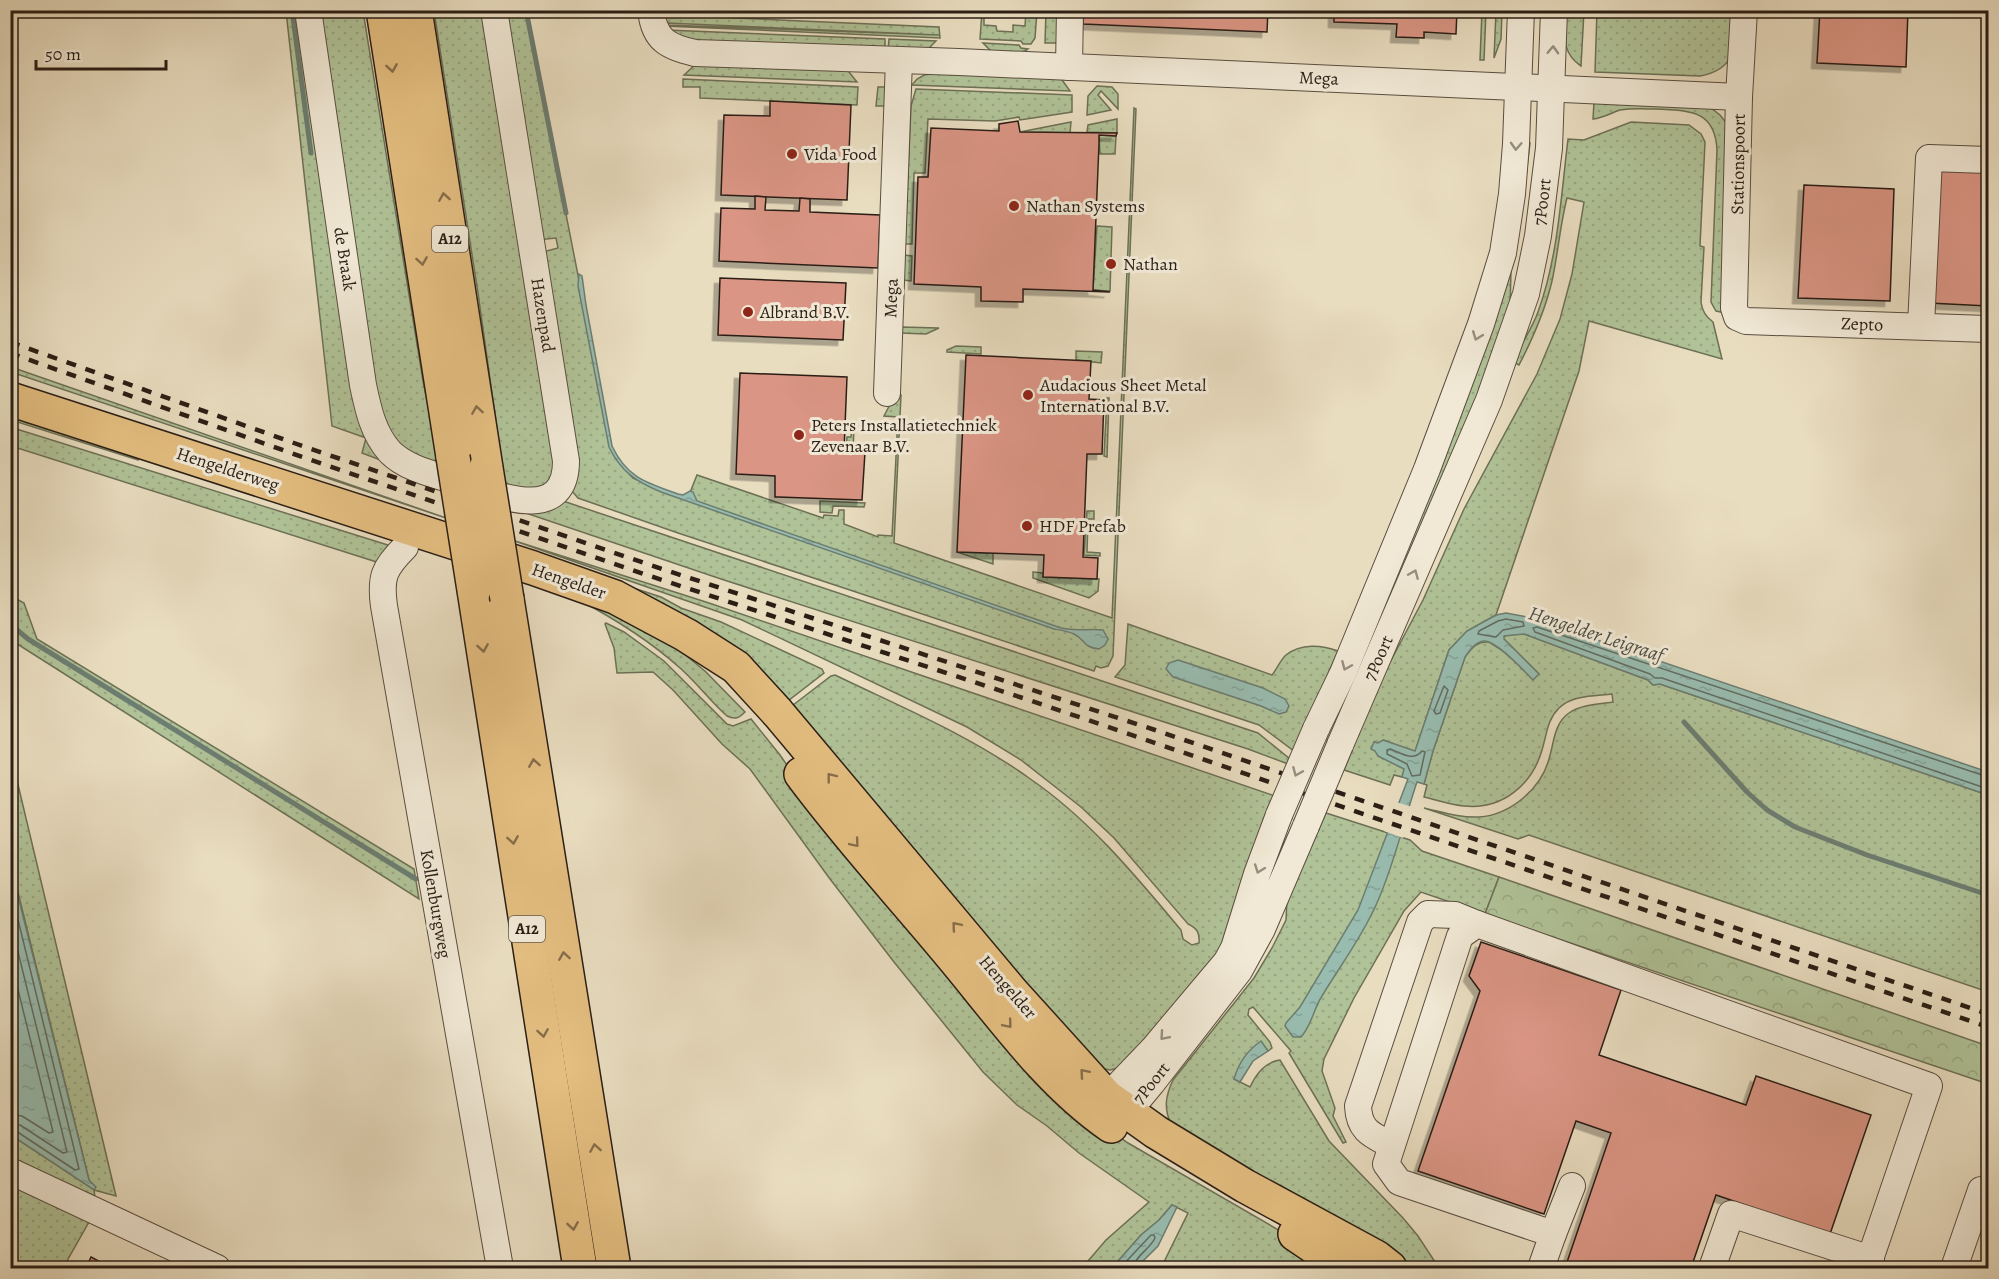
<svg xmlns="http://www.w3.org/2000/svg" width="1999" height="1279" font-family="Alegreya,serif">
<defs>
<pattern id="grass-dots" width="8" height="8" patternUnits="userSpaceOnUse" patternTransform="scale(1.5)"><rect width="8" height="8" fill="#b0c297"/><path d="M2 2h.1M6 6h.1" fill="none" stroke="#98a681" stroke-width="1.8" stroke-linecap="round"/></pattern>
<pattern id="forest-crowns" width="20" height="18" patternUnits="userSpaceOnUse" patternTransform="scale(1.5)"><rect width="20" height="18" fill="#b0c297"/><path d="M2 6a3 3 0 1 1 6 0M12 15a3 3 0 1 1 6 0" fill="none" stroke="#98a681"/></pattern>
<pattern id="water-ripples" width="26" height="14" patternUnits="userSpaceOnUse" patternTransform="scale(1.5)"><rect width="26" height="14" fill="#98bcaf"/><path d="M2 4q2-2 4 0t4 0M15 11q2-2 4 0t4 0" fill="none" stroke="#83a196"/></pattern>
<filter id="shadow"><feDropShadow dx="-5.5" dy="5.5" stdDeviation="0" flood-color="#0004"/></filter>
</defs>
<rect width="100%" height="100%" fill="#e9ddc0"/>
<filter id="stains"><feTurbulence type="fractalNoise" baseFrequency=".00333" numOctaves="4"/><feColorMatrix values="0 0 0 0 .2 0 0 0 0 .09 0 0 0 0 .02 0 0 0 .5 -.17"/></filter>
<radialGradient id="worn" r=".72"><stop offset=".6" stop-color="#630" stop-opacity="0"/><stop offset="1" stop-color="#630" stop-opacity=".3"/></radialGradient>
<!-- grass -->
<g fill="url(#grass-dots)" stroke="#6d7056" stroke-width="1.5" fill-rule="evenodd">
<polygon points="286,11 304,11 364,415 444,484 362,453 366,438 332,426"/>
<polygon points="312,11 363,11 423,381 442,472 414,461 377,422"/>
<polygon points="434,11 489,11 562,456 547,491 506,493 478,293"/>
<polygon points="497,11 526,11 612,448 621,465 633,478 687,500 697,475 823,518 824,515 838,516 839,510 844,510 844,524 878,537 878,535 892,536 898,417 884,416 895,395 901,395 894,543 1112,618 1134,108 1136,109 1113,656 1108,666 1101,668 1096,666 1094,671 678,533 578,498 571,490 539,253 558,248 556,238 537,240"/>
<path d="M660 11H677L688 16 939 27 940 38 664 26ZM666 23 938 35H939L666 25Z"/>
<polygon points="982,11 984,11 984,25 996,26 997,31 1013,32 1013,25 1025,26 1026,11 1037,11 1035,38 1031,44 1023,44 1021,41 980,39"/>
<polygon points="1046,11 1066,11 1064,43 1045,43"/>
<polygon points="1482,11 1486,11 1484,60 1480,60"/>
<polygon points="1496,11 1502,11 1501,39 1494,58"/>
<path d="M1563 11H1584L1581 66C1561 53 1564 32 1563 11Z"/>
<path d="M1597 11H1738C1734 43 1739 69 1700 76L1595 72Z"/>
<polygon points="666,30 885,39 885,52 690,44"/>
<polygon points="889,39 936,41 923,54 888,52"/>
<polygon points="983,43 1019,45 1021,48 1028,49 1017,56 995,55"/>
<polygon points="698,62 845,67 857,82 684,75"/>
<polygon points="930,72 1060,77 1070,91 912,85 917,79"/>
<polygon points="683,79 858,87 857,105 700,98 700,87 683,87"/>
<polygon points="1097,86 1112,87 1118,94 1118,109 1101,91 1098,95 1111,110 1087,115 1088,96"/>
<polygon points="878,87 887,87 889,138 883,143 885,106 876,106"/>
<polygon points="916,89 1072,95 1072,112 1020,120 1019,117 995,121 928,119 925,173 914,173 912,244 905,244 911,106"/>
<path d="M1594 102 1711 108 1720 115 1728 125 1726 313 1716 311 1711 302 1717 150C1715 110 1690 111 1657 109 1645 109 1632 108 1620 110 1611 113 1603 118 1593 119Z"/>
<polygon points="1117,119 1117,133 1087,132 1088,125"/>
<polygon points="1071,122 1070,133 1020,132"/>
<path d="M1631 122 1689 125 1701 134 1705 142 1700 246 1704 247 1701 302C1702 311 1706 317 1713 322L1722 359 1589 321 1579 371 1496 615 1467 631 1449 650 1415 752 1384 740 1378 744 1375 742 1378 756 1405 769 1402 777 1394 775 1390 785 1344 770 1379 683 1423 600 1464 509 1537 374 1560 319 1572 274 1584 202 1567 198C1560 225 1558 254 1552 281 1545 311 1533 338 1519 365L1513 362C1520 345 1532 329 1538 312 1558 257 1561 197 1568 139L1584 140Z"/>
<polygon points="1099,135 1116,136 1115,154 1100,154"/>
<polygon points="1525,143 1530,143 1521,217 1511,269 1510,312 1479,400 1332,741 1324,738 1416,517"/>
<polygon points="1097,226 1112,227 1110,291 1093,290"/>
<polygon points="904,255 912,256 911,281 903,280"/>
<polygon points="901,327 939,328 926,334 900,333"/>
<polygon points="956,346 981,347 981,354 947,352 947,350"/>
<polygon points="1076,351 1102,352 1101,363 1076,360"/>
<polygon points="11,367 449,519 11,372"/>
<polygon points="1107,398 1109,398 1107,457 1104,456"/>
<polygon points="10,408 137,448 138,460 11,420"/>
<polygon points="10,427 391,546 383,564 11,446"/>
<polygon points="852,429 854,429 853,449 867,450 867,452 846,451 847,437 851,437"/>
<polygon points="560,500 1258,733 1290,759 1288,764 1248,749 721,579 508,507"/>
<polygon points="820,501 865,503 864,507 833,506 832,513 820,512"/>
<polygon points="1087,511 1094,511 1094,519 1088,519 1087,552 1100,553 1100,556 1084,555"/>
<path d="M512 540 709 603 1275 796 1211 974 1122 1067 1110 1070 1099 1068 784 712 831 676 835 675C901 707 969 735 1029 778 1089 819 1135 875 1181 930L1183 939 1192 945 1199 943C1200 933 1197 928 1188 924L1114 838 1081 807 1021 760 967 727 742 620Z"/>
<polygon points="514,549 661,597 681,608 721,622 822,669 824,673 780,707"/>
<polygon points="957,552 993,553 993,564"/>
<polygon points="1033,572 1043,573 1043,577 1099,579 1098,591 1089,598 1033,578"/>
<polygon points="11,596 24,603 37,639 414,869 419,899 11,640"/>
<path d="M579 600 611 607 682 652 706 672 745 712C739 718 735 720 727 716 710 701 697 683 680 668 650 641 615 619 579 600Z"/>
<polygon points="606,623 624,632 664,661 727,724 733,726 751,719 780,755 814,804 1098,1122 1128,1143 1301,1243 1318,1268 1161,1268 1188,1213 1172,1205 1159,1220 1141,1235 1112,1268 1082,1268 1106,1240 1149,1202 1079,1153 1047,1126 1017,1105 983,1072 894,962 830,879 750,769 722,744 673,690 653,672 617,673 614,648 605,624"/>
<path d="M1128 624 1272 675C1277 669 1281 659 1286 655 1301 643 1322 645 1338 651L1294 751 1259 725 1115 677 1125 665Z"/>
<path d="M1515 633 1524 634 1648 680 1653 685 1660 684 1988 795V992L1529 835 1518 839 1424 808C1442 812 1460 818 1479 817 1510 815 1541 789 1549 759 1554 743 1554 723 1569 713 1580 705 1599 704 1613 702L1612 694C1594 696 1572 695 1559 708 1547 720 1547 734 1542 750 1532 785 1502 810 1464 806 1451 805 1437 800 1424 797L1427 785 1424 784 1433 751 1465 657C1472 648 1477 641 1489 642L1539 674 1504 639V636Z"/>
<polygon points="10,751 116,1196 94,1190 96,1205 11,1166 11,1135 94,1189 89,1180 11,864"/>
<path d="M1326 813 1410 840 1422 851 1499 877 1485 914 1421 892 1404 911 1354 998 1324 1059 1322 1071 1335 1108 1333 1116 1346 1142 1343 1143 1289 1053 1291 1051 1253 1007 1249 1009 1248 1015 1270 1042 1272 1048 1268 1051 1261 1042 1234 1079 1250 1087C1256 1074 1265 1062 1280 1060L1329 1141 1403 1218 1418 1236 1439 1268H1401L1171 1125C1164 1108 1165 1097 1173 1080L1254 978 1272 948 1286 920 1287 899Z"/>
<polygon points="11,1184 90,1220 63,1268 11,1268"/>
</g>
<!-- forest -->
<polygon fill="url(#forest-crowns)" stroke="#6d7056" stroke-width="1.5" points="1499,877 1988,1046 1988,1084 1485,914"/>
<!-- water -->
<g fill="url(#water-ripples)" stroke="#6c7d71" stroke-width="1.5">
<path d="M579 274 582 276 586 305 612 446C627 478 647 483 678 494L683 495 690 491 693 492 697 501 1061 628C1078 632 1087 628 1103 630L1108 639 1105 645 1099 649C1082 647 1086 640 1074 634 1068 631 1060 630 1054 629L661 492C637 482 621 472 609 447L578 286Z"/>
<path d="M1506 613 1532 618 1988 772V795L1660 684 1653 685 1648 680 1524 634 1504 636V639L1539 674 1533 680C1524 671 1496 640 1484 641 1475 642 1470 650 1465 657L1433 751 1424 784 1417 782C1403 823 1394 866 1376 905 1362 937 1340 966 1322 996 1313 1010 1312 1025 1301 1037H1293L1285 1026 1286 1023 1300 1007 1358 910 1408 779 1402 777 1404 769 1378 756 1375 751 1371 749 1374 742 1378 743 1383 740 1415 751 1449 650 1467 631 1496 615Z"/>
<polygon points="1178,660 1263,688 1285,699 1289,706 1286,712 1279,714 1261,706 1173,677 1166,669 1169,663"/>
<polygon points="10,864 89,1180 96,1187 94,1190 11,1135"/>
<path d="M1261 1041 1268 1051 1253 1061 1240 1082 1234 1079C1239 1062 1247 1051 1261 1041Z"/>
<polygon points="1172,1205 1177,1207 1158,1246 1136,1268 1112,1268 1141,1235 1159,1220"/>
</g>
<!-- pier -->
<polygon fill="#e9ddc0" points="1396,802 1412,807 1403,838 1384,831"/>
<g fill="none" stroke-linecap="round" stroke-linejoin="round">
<!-- shore -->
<g stroke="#616d62" stroke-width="1.5">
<polygon points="1506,619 1523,622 1524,626 1503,630 1496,637 1478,634 1479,631 1498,621"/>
<polygon points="1444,686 1448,690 1440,713 1436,714 1434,711"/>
<path d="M1390 749C1401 753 1413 762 1422 751L1425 752 1420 775 1412 776 1407 764 1387 754V750Z"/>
<polyline points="1988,777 1537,627 1533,628 1535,632 1650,674 1655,678 1662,678 1988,789"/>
<polyline points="10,887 79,1169 75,1170 16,1131 10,1130"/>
<polyline points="10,919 67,1152 63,1153 20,1125 10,1123"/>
<polyline points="10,957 53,1132 49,1133 22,1116 10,1114"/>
<path d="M1120 1268 1151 1235H1154L1155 1238C1150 1249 1135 1256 1133 1268"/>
</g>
<!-- stream -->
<g stroke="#6c7d71" stroke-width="5">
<polyline points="292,10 311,153"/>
<polyline points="526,10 566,213"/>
<polyline points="10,624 28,639 416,879"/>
<polyline points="1684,722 1747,792 1767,810 1795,827 1867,855 1988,895"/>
</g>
</g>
<!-- building -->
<g fill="#da9584" stroke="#2a1e15" stroke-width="1.5" filter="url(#shadow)">
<polygon points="1084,10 1268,10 1267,32 1083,24"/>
<polygon points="1334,10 1457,10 1456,34 1424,32 1424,38 1396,37 1397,24 1334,22"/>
<polygon points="1820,10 1908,10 1906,67 1817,63"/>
<polygon points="770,101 851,105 847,200 721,195 724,115 770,116"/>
<polygon points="1018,121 1020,132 1117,133 1116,136 1099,135 1099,144 1093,290 1110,292 1023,289 1023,302 981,301 981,287 914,284 918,177 928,177 931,128 999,131 999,124"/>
<polygon points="1935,165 1988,168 1988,306 1929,303"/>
<polygon points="1804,185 1894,189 1890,301 1798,298"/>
<polygon points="755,196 766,197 765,210 799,211 800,198 810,199 810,212 880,215 878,268 719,261 721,208 755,209"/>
<polygon points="720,278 846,283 843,340 718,335"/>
<polygon points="966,355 1091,361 1089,399 1104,400 1102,454 1087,454 1083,557 1098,558 1097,579 1043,577 1044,555 957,552"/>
<polygon points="740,373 847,377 844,451 865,452 862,500 778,497 775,497 775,476 736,474"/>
<polygon points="1481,942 1621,990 1599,1055 1746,1105 1756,1076 1871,1115 1830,1234 1716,1195 1691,1268 1565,1268 1611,1133 1576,1121 1544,1214 1418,1171 1480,991 1469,976"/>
<polygon points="91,1257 108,1266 107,1268 86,1268"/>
</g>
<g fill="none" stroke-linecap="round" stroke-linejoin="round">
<defs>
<g id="minor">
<path d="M308 10 363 385C368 409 373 433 390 452 408 470 438 475 461 483 496 495 566 525 566 461L494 10"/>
<path d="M651 10C654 40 668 47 695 53L959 62 1739 97"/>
<polyline points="1744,10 1739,97 1734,308 1737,317 1746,321 1988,329"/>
<polyline points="1069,67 1070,10"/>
<polyline points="1921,326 1929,158 1988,160"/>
<polyline points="887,393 899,60"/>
<path d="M405 547C384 568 380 577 384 606L500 1268"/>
<polyline points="1316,729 1343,673 1427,469 1481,324 1503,253 1512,194 1516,144 1521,10"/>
<polyline points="1340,745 1489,400 1526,294 1538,236 1549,148 1554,10"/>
<polyline points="1279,815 1257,874 1234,948 1227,961 1153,1049 1107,1097 1102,1119 1127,1113 1152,1083 1239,971 1262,929 1306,826"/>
<path d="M1391 1145C1372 1135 1359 1131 1358 1106L1420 922 1428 914 1455 915 1477 924"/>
<polyline points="10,1171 217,1268"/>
<polyline points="1553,1234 1572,1186"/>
<polyline points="1541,1268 1553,1234 1399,1182 1386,1164 1460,936 1477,924 1929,1086 1867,1268"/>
<polyline points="1712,1268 1731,1214 1871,1259"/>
<polyline points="1954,1268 1981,1190 1988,1192"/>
</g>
<g id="major">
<polyline points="10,399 533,568 615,597 686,635 736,667 778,713 1012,992 1107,1097 1156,1132 1245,1186 1376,1257 1390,1268"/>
<path d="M801 774C849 839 904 898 955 960 1003 1018 1049 1083 1111 1126"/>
<polyline points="1295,1234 1345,1268"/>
</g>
<g id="highway">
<polyline points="383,10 453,457"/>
<polyline points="415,10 486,468"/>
<polyline points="474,590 580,1268"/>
<polyline points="507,599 614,1268"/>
</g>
</defs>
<!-- minor casing -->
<use href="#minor" stroke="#5a4e40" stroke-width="28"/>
<!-- major casing -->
<use href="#major" stroke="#2a1e15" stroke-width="36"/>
<!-- highway casing -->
<use href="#highway" stroke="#2a1e15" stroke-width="36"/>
<!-- minor -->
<use href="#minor" stroke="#f1e9d6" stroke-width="26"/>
<!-- major -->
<use href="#major" stroke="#e4be80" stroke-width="33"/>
<!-- highway -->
<use href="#highway" stroke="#e4be80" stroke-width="33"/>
<!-- rail -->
<g stroke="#2a1e15" stroke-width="4.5" stroke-dasharray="10 10" stroke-linecap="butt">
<polyline points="10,342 294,443 650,565 1155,730 1988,1014"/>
<polyline points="10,353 291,453 647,575 1032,701 1988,1027"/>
</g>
<defs>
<g id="minor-bridge">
<polyline points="1279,815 1316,729"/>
<polyline points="1306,826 1340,745"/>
</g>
<g id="highway-bridge">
<polyline points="453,457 474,590"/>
<polyline points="486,468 507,599"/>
</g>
</defs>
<!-- minor-bridge casing -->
<use href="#minor-bridge" stroke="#5a4e40" stroke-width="28" stroke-linecap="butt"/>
<!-- highway-bridge casing -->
<use href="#highway-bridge" stroke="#2a1e15" stroke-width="36" stroke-linecap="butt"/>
<!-- minor-bridge -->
<use href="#minor-bridge" stroke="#f1e9d6" stroke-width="26"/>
<!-- highway-bridge -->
<use href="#highway-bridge" stroke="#e4be80" stroke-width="33"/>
</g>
<!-- one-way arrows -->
<defs><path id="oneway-chevron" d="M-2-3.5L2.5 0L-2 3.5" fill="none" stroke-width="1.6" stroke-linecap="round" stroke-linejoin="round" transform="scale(1.5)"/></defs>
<g stroke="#978e7f">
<use href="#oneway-chevron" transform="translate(1553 50) rotate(-88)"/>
<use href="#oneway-chevron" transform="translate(1516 146) rotate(93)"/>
<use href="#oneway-chevron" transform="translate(1477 336) rotate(111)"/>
<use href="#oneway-chevron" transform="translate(1414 574) rotate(-67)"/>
<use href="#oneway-chevron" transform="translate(1346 666) rotate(113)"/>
<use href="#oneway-chevron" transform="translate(1297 772) rotate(113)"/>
<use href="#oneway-chevron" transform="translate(1259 869) rotate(110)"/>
<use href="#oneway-chevron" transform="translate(1164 1036) rotate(131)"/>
</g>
<g stroke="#876e4a">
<use href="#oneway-chevron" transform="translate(392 68) rotate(81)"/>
<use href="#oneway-chevron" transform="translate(444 197) rotate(-99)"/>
<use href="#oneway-chevron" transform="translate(422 261) rotate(81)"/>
<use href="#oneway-chevron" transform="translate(477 410) rotate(-99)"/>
<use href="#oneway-chevron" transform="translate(483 648) rotate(81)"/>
<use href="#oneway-chevron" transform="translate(534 763) rotate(-99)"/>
<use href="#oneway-chevron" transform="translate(831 777) rotate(-128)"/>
<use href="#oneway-chevron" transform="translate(513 840) rotate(81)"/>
<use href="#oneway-chevron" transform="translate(855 843) rotate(50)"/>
<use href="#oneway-chevron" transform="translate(956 926) rotate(-130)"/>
<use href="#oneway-chevron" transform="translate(564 956) rotate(-99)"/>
<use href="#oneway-chevron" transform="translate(1008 1024) rotate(50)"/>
<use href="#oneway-chevron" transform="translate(543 1033) rotate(81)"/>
<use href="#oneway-chevron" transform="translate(1084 1073) rotate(-131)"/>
<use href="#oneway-chevron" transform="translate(595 1148) rotate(-99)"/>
<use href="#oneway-chevron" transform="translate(573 1226) rotate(81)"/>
</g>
<!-- markers -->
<g fill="#8f2418" stroke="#f1e9d6" stroke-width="2">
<circle cx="792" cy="154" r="6"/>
<circle cx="1014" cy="206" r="6"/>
<circle cx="1111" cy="264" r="6"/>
<circle cx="748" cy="312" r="6"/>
<circle cx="1028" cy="395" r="6"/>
<circle cx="799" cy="435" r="6"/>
<circle cx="1027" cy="526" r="6"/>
</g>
<g text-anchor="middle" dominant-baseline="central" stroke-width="6" stroke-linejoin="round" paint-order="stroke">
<!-- shield labels -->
<g fill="#f1e9d6" stroke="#665b4f" stroke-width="1.5">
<rect x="432" y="226" width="36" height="26" rx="4.5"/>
<rect x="509" y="916" width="36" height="26" rx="4.5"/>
</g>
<g font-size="16" font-weight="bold" fill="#2a1e15">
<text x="450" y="239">A12</text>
<text x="527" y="929">A12</text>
</g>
<!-- street labels -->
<g font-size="18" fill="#2a1e15" stroke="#f1e9d6">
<text transform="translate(1319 78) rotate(2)">Mega</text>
<text transform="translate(1738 164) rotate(-89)">Stationspoort</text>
<text transform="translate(1542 202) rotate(-83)">7Poort</text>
<text transform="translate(345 259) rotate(81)">de Braak</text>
<text transform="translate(891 298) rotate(-88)">Mega</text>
<text transform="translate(543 315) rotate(81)">Hazenpad</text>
<text transform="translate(1862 324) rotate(2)">Zepto</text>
<text transform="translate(228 469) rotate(18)">Hengelderweg</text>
<text transform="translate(569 581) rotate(19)">Hengelder</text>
<text transform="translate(1378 658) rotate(-66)">7Poort</text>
<text transform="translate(436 904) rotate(80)">Kollenburgweg</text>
<text transform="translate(1008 987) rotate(49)">Hengelder</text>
<text transform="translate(1151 1083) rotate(-51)">7Poort</text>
</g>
<!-- poi labels -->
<g font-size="18" fill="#2a1e15" stroke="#f1e9d6" text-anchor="start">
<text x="804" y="154">Vida Food</text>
<text x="1026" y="206">Nathan Systems</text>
<text x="1123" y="264">Nathan</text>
<text x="760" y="312">Albrand B.V.</text>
<text x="1040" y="385">Audacious Sheet Metal<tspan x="1040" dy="21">International B.V.</tspan></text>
<text x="811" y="425">Peters Installatietechniek<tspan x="811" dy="21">Zevenaar B.V.</tspan></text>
<text x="1039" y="526">HDF Prefab</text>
</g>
<!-- water labels -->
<g font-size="20" font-style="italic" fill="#4b4d43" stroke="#f1e9d6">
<text transform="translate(1596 634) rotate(18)">Hengelder Leigraaf</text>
</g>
</g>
<!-- margin -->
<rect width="1999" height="1279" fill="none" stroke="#e9ddc0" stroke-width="36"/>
<rect x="12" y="12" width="1975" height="1255" fill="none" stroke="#2a1e15" stroke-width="3"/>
<rect x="18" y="18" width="1963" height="1243" fill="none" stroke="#2a1e15" stroke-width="1.5"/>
<!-- scale -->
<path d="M36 60v9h130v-9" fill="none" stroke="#2a1e15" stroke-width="3"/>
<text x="45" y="60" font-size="18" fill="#2a1e15" stroke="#f1e9d6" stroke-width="4.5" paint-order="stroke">50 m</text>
<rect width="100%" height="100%" filter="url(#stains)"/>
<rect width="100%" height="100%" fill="url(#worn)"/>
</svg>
